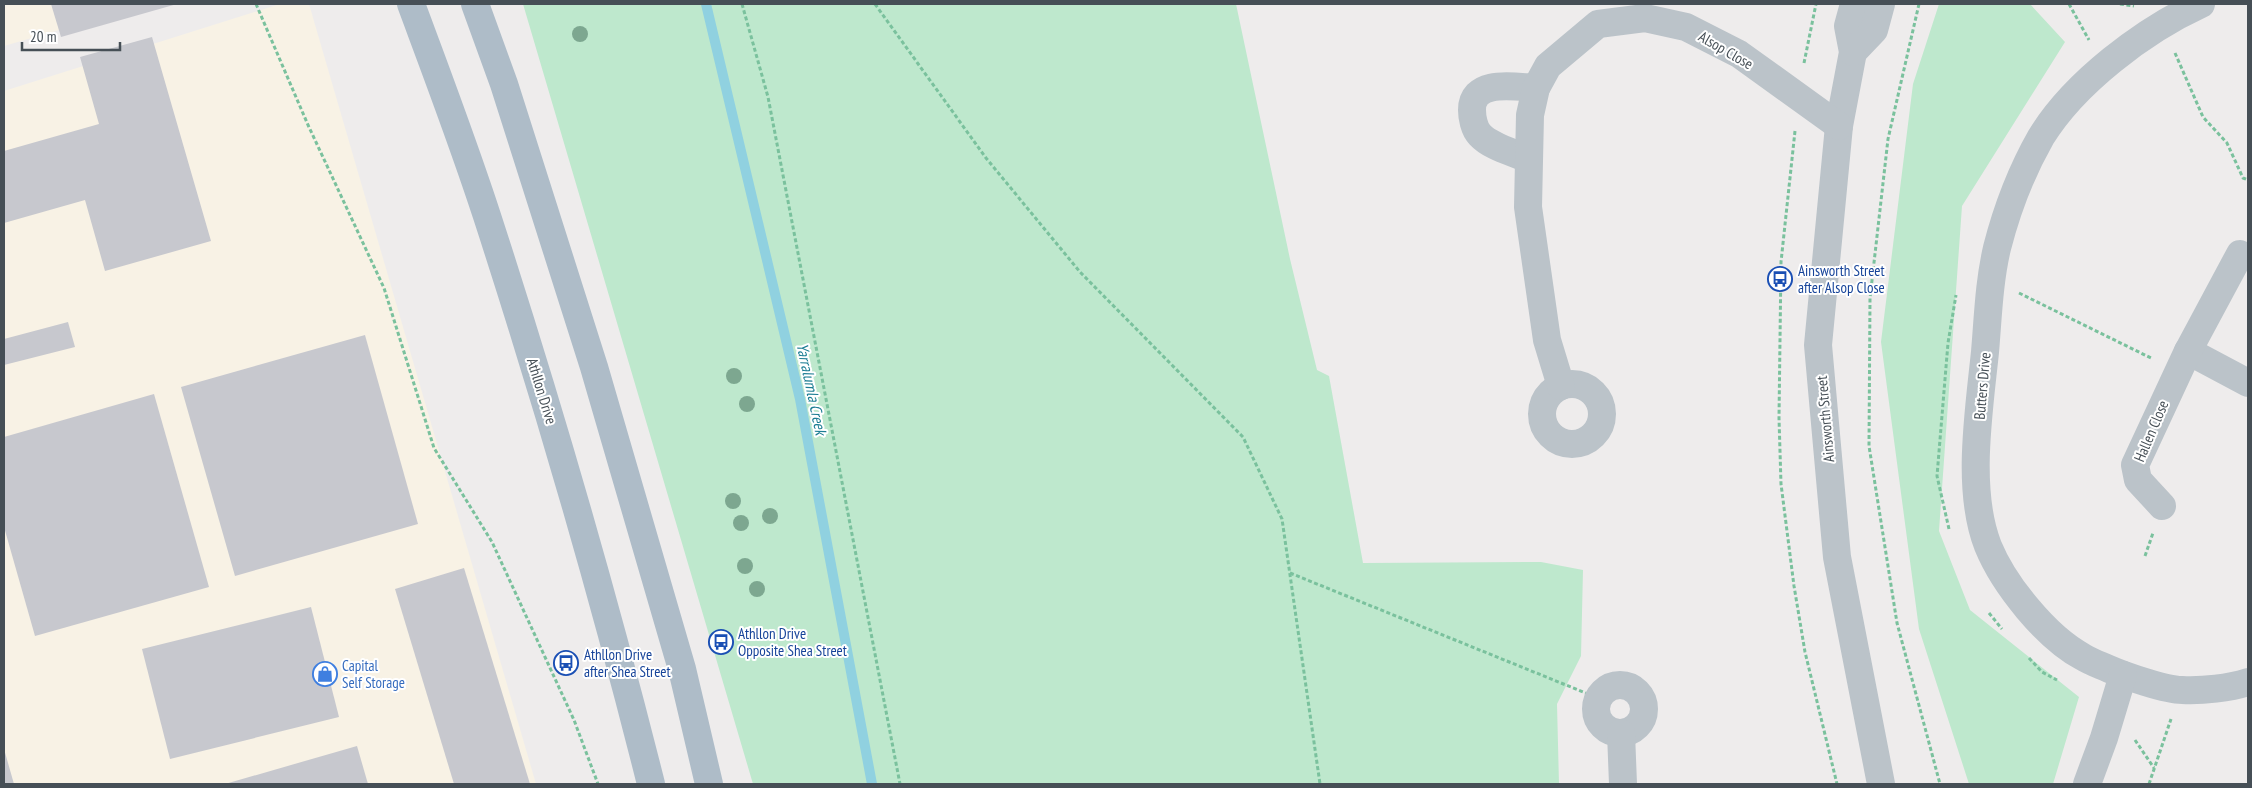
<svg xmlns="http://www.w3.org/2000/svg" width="2252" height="788" font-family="'PT Sans Narrow',sans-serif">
<rect width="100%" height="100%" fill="#eeecec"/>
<!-- commercial -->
<g fill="#f8f2e5">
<polygon points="4,4 149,4 4,46"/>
<polygon points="280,4 309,4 536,784 4,784 4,91"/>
</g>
<!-- green -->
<g fill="#bee8cd">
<polygon points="523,4 1236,4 1290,259 1317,370 1329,376 1363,563 1541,562 1583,570 1581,656 1557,704 1559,784 753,784"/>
<polygon points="1939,4 2030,4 2065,42 1962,206 1939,531 1970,610 2079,697 2053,784 1969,784 1919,629 1881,342 1913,84"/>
</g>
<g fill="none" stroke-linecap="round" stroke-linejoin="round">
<!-- stream -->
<polyline stroke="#90d1e0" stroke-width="10" points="706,4 800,399 872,784"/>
</g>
<!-- building -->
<g fill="#c7c8ce">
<polygon points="51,4 177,4 61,37"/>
<polygon points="152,37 211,241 105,271 85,200 4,223 4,151 99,124 80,57"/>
<polygon points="68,322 75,347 4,365 4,339"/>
<polygon points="365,335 418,524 235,576 181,387"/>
<polygon points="154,394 209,587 35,636 4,527 4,437"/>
<polygon points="464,568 530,784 454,784 395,589"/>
<polygon points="311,607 339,717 170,759 142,649"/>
<polygon points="357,746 368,784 225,784"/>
<polygon points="4,749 14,784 4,784"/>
</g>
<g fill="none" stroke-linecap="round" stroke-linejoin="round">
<!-- path -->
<g stroke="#7ac19d" stroke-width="3" stroke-dasharray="4 2.5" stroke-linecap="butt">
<polyline points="256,4 308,125 384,288 434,448 492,542 574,720 598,784"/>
<polyline points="742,4 768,97 900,784"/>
<polyline points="875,4 986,158 1080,272 1243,437 1282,519 1320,784"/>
<polyline points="1919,4 1888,139 1870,298 1869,446 1897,623 1940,784"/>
<polyline points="2069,4 2089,40"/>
<polyline points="2120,4 2134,6"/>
<polyline points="2175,53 2203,117 2227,143 2243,178 2248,180"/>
<polyline points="1804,63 1816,4"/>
<polyline points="1795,131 1781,262 1779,418 1781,484 1794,586 1805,652 1837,784"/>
<polyline points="2019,293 2153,359"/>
<polyline points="1949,529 1937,476 1948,343 1956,295"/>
<polyline points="2145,556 2153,533"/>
<polyline points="1290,573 1598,698"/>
<polyline points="1989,613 2002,629"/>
<polyline points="2029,658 2042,672 2057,680"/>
<polyline points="2135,740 2154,768"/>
<polyline points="2149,784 2171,719"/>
</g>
<!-- minor -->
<g stroke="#bbc3c9" stroke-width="28">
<polyline points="1854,4 1848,26 1853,52 1839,126 1818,345 1837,557 1881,784"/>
<path d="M2201 4C2144 30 2074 83 2041 137 2021 172 2007 209 1997 248 1989 282 1988 317 1985 352 1979 411 1966 490 1988 546 2004 585 2046 637 2083 657 2091 662 2100 665 2109 669 2125 676 2166 690 2182 690 2203 691 2229 688 2248 682"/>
<polyline points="1853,52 1874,30 1881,4"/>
<path d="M1528 159C1513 152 1491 147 1480 135 1474 129 1472 117 1472 110 1472 78 1516 87 1536 88"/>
<polyline points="2188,351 2248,383"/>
<circle cx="1572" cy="414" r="30"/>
<polyline points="1561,386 1547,340 1528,207 1530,115 1536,88 1548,66 1598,24 1645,18 1686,27 1739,54 1839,126"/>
<polyline points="2162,506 2138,480 2135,465 2188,351 2240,254"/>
<circle cx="1620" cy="709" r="24"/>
<polyline points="1621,733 1623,784"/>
<polyline points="2087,784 2104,738 2123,675"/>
</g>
<!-- major -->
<g stroke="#aebcc8" stroke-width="28">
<path d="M411 4C437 74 464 145 487 216 548 404 603 593 651 784"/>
<polyline points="475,4 504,84 594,367 682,669 709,784"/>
</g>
</g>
<!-- trees -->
<g fill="#7da790">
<circle cx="580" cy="34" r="8"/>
<circle cx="734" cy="376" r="8"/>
<circle cx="747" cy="404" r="8"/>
<circle cx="733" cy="501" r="8"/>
<circle cx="770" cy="516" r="8"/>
<circle cx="741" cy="523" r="8"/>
<circle cx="745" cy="566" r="8"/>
<circle cx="757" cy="589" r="8"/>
</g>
<!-- icons -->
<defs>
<symbol id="bus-ring" viewBox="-11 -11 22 22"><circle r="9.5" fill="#fff" stroke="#1a4fb4" stroke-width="1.5"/><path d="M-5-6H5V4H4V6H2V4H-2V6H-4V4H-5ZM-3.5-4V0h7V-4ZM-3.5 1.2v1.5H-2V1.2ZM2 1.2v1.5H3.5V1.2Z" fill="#1a4fb4"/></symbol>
<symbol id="shop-ring" viewBox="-11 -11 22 22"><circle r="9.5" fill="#fff" stroke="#3f7fe0" stroke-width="1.5"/><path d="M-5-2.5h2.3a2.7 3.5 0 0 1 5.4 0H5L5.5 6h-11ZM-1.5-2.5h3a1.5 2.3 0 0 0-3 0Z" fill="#3f7fe0"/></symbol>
</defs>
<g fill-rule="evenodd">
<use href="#bus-ring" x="1766" y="265" width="28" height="28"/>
<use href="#bus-ring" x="707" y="628" width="28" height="28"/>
<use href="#bus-ring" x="552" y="649" width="28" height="28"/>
<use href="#shop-ring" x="311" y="660" width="28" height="28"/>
</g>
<g text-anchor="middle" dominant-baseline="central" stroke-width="4" stroke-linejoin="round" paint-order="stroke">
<!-- street labels -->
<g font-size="15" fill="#464f56" stroke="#fff">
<text transform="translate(1726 50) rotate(30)">Alsop Close</text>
<text transform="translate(1982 386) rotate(-85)">Butters Drive</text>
<text transform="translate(542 391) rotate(73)">Athllon Drive</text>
<text transform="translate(1825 419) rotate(-95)">Ainsworth Street</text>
<text transform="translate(2151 431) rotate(-67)">Hallen Close</text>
</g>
<!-- transit labels -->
<g font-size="15" fill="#164399" stroke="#fff" text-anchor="start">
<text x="1798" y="270">Ainsworth Street<tspan x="1798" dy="17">after Alsop Close</tspan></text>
<text x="738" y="633">Athllon Drive<tspan x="738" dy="17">Opposite Shea Street</tspan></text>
<text x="584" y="654">Athllon Drive<tspan x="584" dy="17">after Shea Street</tspan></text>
</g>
<!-- shop labels -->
<g font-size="15" fill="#366cbe" stroke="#fff" text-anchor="start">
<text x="342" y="665">Capital<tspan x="342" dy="17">Self Storage</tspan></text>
</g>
<!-- water labels -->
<g font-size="16" font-style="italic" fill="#1c7d93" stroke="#fff">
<text transform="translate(812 389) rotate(78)">Yarralumla Creek</text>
</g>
</g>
<!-- border -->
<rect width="2252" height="788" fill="none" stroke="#464f56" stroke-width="10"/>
<!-- scale -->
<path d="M22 42v8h98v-8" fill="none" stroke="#464f56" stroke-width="2.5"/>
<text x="30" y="42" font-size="15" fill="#464f56" stroke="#ffffff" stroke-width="4" paint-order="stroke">20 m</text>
</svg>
